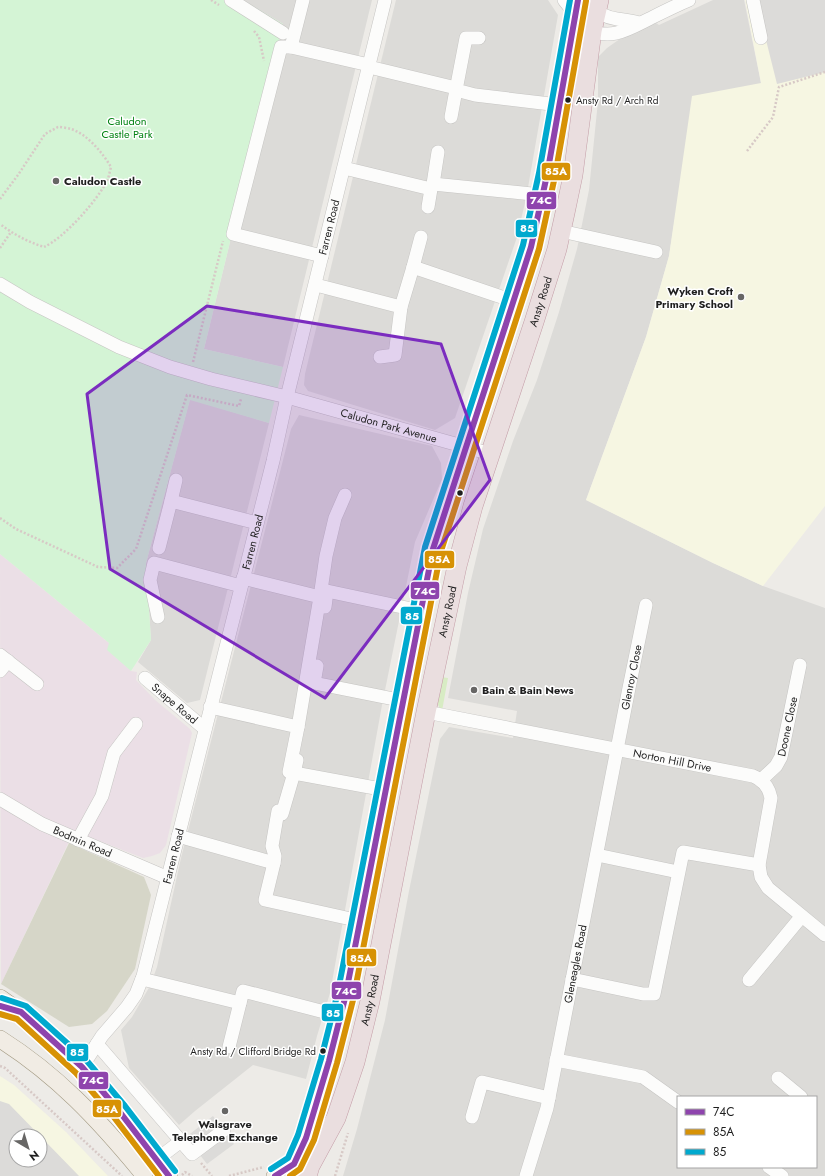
<svg xmlns="http://www.w3.org/2000/svg" width="825" height="1176" font-family="Jost,sans-serif">
<rect width="100%" height="100%" fill="#edebe7"/>
<!-- residential -->
<g fill="#dcdbd8" fill-rule="evenodd">
<polygon points="243,0 372,0 283,367 204,349 283,24"/>
<polygon points="396,0 548,0 558,15 526,199 516,240 455,418 435,430 308,391 304,385 305,374"/>
<path d="M713 0H744L761 83 676 212 669 256 646 337 586 500 713 563 763 586 825 608V1176H343L357 1129 385 1020 409 891 440 739 449 727 513 738 517 711 448 698 468 593 483 529 513 441 537 380 559 312 577 249 589 190 598 101V57L607 48 624 36 656 23 659 25ZM678 1097H816V1167H678Z"/>
<polygon points="190,399 269,423 200,700 187,703 138,662 151,640 146,563"/>
<polygon points="299,415 432,446 441,463 442,479 415,542 382,705 330,993 317,1036 306,1079 253,1065 195,1111 179,1125 129,1068 121,1030 132,1017 150,986 157,967 181,858 291,429"/>
</g>
<!-- industrial -->
<polygon fill="#ebdfe6" points="0,554 110,644 131,671 137,672 136,680 155,700 190,729 192,733 166,845 160,853 152,856 143,858 74,831 1,984"/>
<!-- education -->
<g fill="#f6f6e2" fill-rule="evenodd">
<polygon points="745,0 825,0 825,506 763,586 713,563 586,500 646,337 669,256 692,96 761,83"/>
<path d="M0 1076 14 1085 66 1132 108 1176H0ZM16 1136H40V1160H16Z"/>
</g>
<!-- construction -->
<polygon fill="#d6d6c8" points="69,843 144,877 151,895 135,969 107,1011 92,1024 69,1027 1,984"/>
<!-- grass -->
<path fill="#d8ecc4" d="M440 677 448 678 442 711C433 700 438 690 440 677Z"/>
<!-- park -->
<polygon fill="#d4f4d5" points="0,0 243,0 283,24 204,349 283,367 269,423 190,400 146,563 151,640 131,671 107,650 109,643 0,554"/>
<!-- parking -->
<g fill="#dcdbd9" fill-rule="evenodd">
<polygon points="756,0 825,0 825,72 777,84"/>
<path d="M0 1101 9 1104 79 1176H0ZM16 1136H40V1160H16Z"/>
<polygon points="213,1116 234,1144 207,1164 186,1137"/>
</g>
<g fill="none" stroke-linecap="round" stroke-linejoin="round">
<defs>
<g id="minor">
<polyline points="231,0 283,33"/>
<polyline points="303,0 291,47 369,65"/>
<path d="M564 0C572 9 577 21 588 28 610 43 632 27 653 17 665 11 677 5 689 0"/>
<path d="M581 0C592 10 603 17 617 19 625 20 632 21 639 23"/>
<polyline points="753,0 761,38"/>
<polyline points="479,38 466,38 456,90 475,95 559,105"/>
<polyline points="291,47 281,47 233,234 322,256"/>
<polyline points="369,67 456,88"/>
<polyline points="451,117 456,90"/>
<polyline points="438,152 433,184 542,195"/>
<polyline points="344,168 431,189 433,184"/>
<polyline points="428,207 431,189"/>
<polyline points="561,231 656,252"/>
<polyline points="413,267 421,237"/>
<path id="s1" d="M0 284 30 302 119 347 170 367 211 379 287 397 491 454"/>
<polyline points="316,285 401,307 395,355 380,357"/>
<polyline points="401,307 413,267 513,301"/>
<polyline points="171,501 176,480"/>
<polyline points="159,548 171,501 257,523"/>
<polyline points="243,578 320,597 298,727"/>
<polyline points="320,597 326,556 335,518 345,495"/>
<polyline points="325,607 327,591 421,611"/>
<polyline points="158,617 150,580 154,563 241,586"/>
<polyline points="0,655 37,684"/>
<polyline points="317,666 314,683 404,701"/>
<polyline points="0,671 8,661"/>
<path id="s2" d="M145 678 205 729"/>
<polyline points="210,707 298,727 289,772"/>
<path id="s3" d="M426 712 753 776C763 780 769 787 771 798L759 865 761 877 768 888 825 935"/>
<polyline points="297,760 294,773 386,790"/>
<path id="s4" d="M761 780 776 766 781 757 800 665"/>
<path id="s5" d="M0 799 42 824 168 878"/>
<polyline points="282,814 294,773"/>
<polyline points="178,836 274,863 275,856 272,846 278,811"/>
<polyline points="78,840 102,796 114,753 136,724"/>
<polyline points="597,855 678,872"/>
<polyline points="274,863 265,900 360,921"/>
<polyline points="142,979 240,1003"/>
<polyline points="572,979 643,994 654,994 683,852 759,865"/>
<polyline points="749,980 801,917"/>
<polyline points="97,1044 192,1154 224,1130"/>
<polyline points="229,1047 243,991 340,1016"/>
<polyline points="556,1060 643,1077 678,1102"/>
<path id="s6" d="M82 1067 102 1036 127 1007 136 994 143 976 273 461 287 397 385 0"/>
<polyline points="778,1078 801,1097"/>
<polyline points="472,1117 482,1082 549,1098"/>
<polyline points="164,1154 181,1141"/>
<polyline points="769,1167 782,1176"/>
<path id="s7" d="M526 1176 547 1108 629 688 646 605"/>
</g>
<g id="major">
<path d="M0 998C45 1028 85 1068 119 1111 135 1132 150 1158 169 1176"/>
<path d="M0 1039C57 1075 98 1119 141 1171L144 1176"/>
<polyline points="275,1176 294,1164"/>
</g>
<g id="highway">
<polyline points="289,1176 297,1156 306,1138 314,1114 345,998 433,549 531,247 547,175 578,0"/>
<path id="s8" d="M307 1176 310 1166 336 1118 355 1062 370 1001 426 712 457 566 473 506 534 322 557 249 565 213 573 175 592 31 599 0"/>
</g>
</defs>
<!-- minor casing -->
<use href="#minor" stroke="#c6c5c3" stroke-width="14"/>
<!-- major casing -->
<use href="#major" stroke="#a39a83" stroke-width="18"/>
<!-- highway casing -->
<use href="#highway" stroke="#c49da7" stroke-width="20"/>
<!-- path -->
<g stroke="#d7c9c6" stroke-width="2.5" stroke-dasharray="2 2" stroke-linecap="butt">
<polyline points="211,0 219,5"/>
<polyline points="254,31 259,37 264,61"/>
<polyline points="747,151 773,117 779,87 825,72"/>
<path d="M0 199 18 175 45 134 58 127C62 127 67 128 71 129 87 134 102 152 111 167 110 171 109 175 108 179 98 200 64 238 44 247 28 242 13 234 0 224"/>
<polyline points="0,248 11,232"/>
<polyline points="193,362 223,241"/>
<polyline points="0,518 16,529 98,567 117,568 136,549 187,395 239,406 241,399"/>
<polyline points="0,1066 5,1068 122,1176"/>
<polyline points="201,1163 212,1176"/>
<polyline points="182,1175 185,1172 192,1176"/>
<polyline points="229,1176 264,1167"/>
<polyline points="335,1176 348,1133"/>
</g>
<!-- minor -->
<use href="#minor" stroke="#fcfcfb" stroke-width="13"/>
<!-- major -->
<use href="#major" stroke="#f1ece4" stroke-width="17"/>
<!-- highway -->
<use href="#highway" stroke="#eadedf" stroke-width="19"/>
<defs>
<g id="bus-1">
<polyline points="0,1006 21,1012 82,1067 119,1111 169,1176"/>
<polyline points="275,1176 294,1164 306,1138 329,1061 345,998 433,549 531,247 547,175 578,0"/>
</g>
<g id="bus-2">
<polyline points="0,1014 17,1019 76,1073 113,1116 159,1176"/>
<polyline points="290,1176 300,1169 314,1140 337,1063 353,1000 441,551 539,249 555,176 586,1"/>
</g>
<g id="bus-3">
<polyline points="2,998 26,1006 87,1061 125,1106 175,1171"/>
<polyline points="271,1169 288,1158 298,1135 321,1059 337,996 425,547 523,245 539,173 570,0"/>
</g>
</defs>
<!-- bus-1 casing -->
<use href="#bus-1" stroke="#fff" stroke-width="9"/>
<!-- bus-2 casing -->
<use href="#bus-2" stroke="#fff" stroke-width="9"/>
<!-- bus-3 casing -->
<use href="#bus-3" stroke="#fff" stroke-width="9"/>
<!-- bus-1 -->
<use href="#bus-1" stroke="#8e44ad" stroke-width="6"/>
<!-- bus-2 -->
<use href="#bus-2" stroke="#d79205" stroke-width="6"/>
<!-- bus-3 -->
<use href="#bus-3" stroke="#00a9ce" stroke-width="6"/>
</g>
<!-- marked area -->
<path fill="#7b2cbf" fill-opacity="0.2" stroke="#7b2cbf" stroke-width="3" stroke-linejoin="round" d="M207 306 441 344 490 480 325 698 110 569 87 394Z"/>
<!-- markers -->
<g fill="#1f1f1f" stroke="#fff" stroke-width="1.5">
<circle cx="568" cy="100" r="3.5"/>
<circle cx="460" cy="493" r="3.5"/>
<circle cx="323" cy="1051" r="3.5"/>
</g>
<g fill="#676665" stroke="#fff" stroke-width="1.5">
<circle cx="56" cy="181" r="4"/>
<circle cx="741" cy="297" r="4"/>
<circle cx="474" cy="690" r="4"/>
<circle cx="225" cy="1111" r="4"/>
</g>
<g text-anchor="middle" dominant-baseline="central" stroke-width="3" stroke-linejoin="round" paint-order="stroke">
<!-- bus labels -->
<g font-size="10" fill="#1f1f1f" stroke="#fff" text-anchor="start">
<text x="576" y="100">Ansty Rd / Arch Rd</text>
<text x="316" y="1051" text-anchor="end">Ansty Rd / Clifford Bridge Rd</text>
</g>
<!-- park labels -->
<g font-size="11" fill="#058415" stroke="#fff">
<text x="127" y="121">Caludon<tspan x="127" dy="13">Castle Park</tspan></text>
</g>
<!-- poi labels -->
<g font-size="11" font-weight="bold" fill="#1f1f1f" stroke="#fff" text-anchor="start">
<text x="64" y="181">Caludon Castle</text>
<text x="733" y="291" text-anchor="end">Wyken Croft<tspan x="733" dy="13">Primary School</tspan></text>
<text x="482" y="690">Bain &amp; Bain News</text>
<text x="225" y="1124" text-anchor="middle">Walsgrave<tspan x="225" dy="13">Telephone Exchange</tspan></text>
</g>
<!-- street labels -->
<g font-size="11" fill="#1f1f1f" stroke="#fff">
<text stroke="none"><textPath href="#s6" startOffset="882">Farren Road</textPath></text>
<text stroke="none"><textPath href="#s8" startOffset="908">Ansty Road</textPath></text>
<text stroke="none"><textPath href="#s1" startOffset="416">Caludon Park Avenue</textPath></text>
<text stroke="none"><textPath href="#s6" startOffset="558">Farren Road</textPath></text>
<text stroke="none"><textPath href="#s8" startOffset="584">Ansty Road</textPath></text>
<text stroke="none"><textPath href="#s7" startOffset="510">Glenroy Close</textPath></text>
<text stroke="none"><textPath href="#s2" startOffset="39">Snape Road</textPath></text>
<text stroke="none"><textPath href="#s4" startOffset="62">Doone Close</textPath></text>
<text stroke="none"><textPath href="#s3" startOffset="251">Norton Hill Drive</textPath></text>
<text stroke="none"><textPath href="#s5" startOffset="93">Bodmin Road</textPath></text>
<text stroke="none"><textPath href="#s6" startOffset="234">Farren Road</textPath></text>
<text stroke="none"><textPath href="#s7" startOffset="218">Gleneagles Road</textPath></text>
<text stroke="none"><textPath href="#s8" startOffset="188">Ansty Road</textPath></text>
</g>
</g>
<g stroke="#fff" stroke-width="1.5">
<rect x="541" y="162" width="30" height="19" rx="4" fill="#d79205"/>
<rect x="526" y="191" width="31" height="19" rx="4" fill="#8e44ad"/>
<rect x="515" y="219" width="23" height="19" rx="4" fill="#00a9ce"/>
<rect x="424" y="550" width="31" height="19" rx="4" fill="#d79205"/>
<rect x="410" y="581" width="30" height="19" rx="4" fill="#8e44ad"/>
<rect x="400" y="606" width="23" height="19" rx="4" fill="#00a9ce"/>
<rect x="346" y="948" width="31" height="19" rx="4" fill="#d79205"/>
<rect x="331" y="981" width="31" height="19" rx="4" fill="#8e44ad"/>
<rect x="321" y="1003" width="23" height="19" rx="4" fill="#00a9ce"/>
<rect x="66" y="1043" width="23" height="19" rx="4" fill="#00a9ce"/>
<rect x="78" y="1071" width="31" height="19" rx="4" fill="#8e44ad"/>
<rect x="92" y="1099" width="30" height="19" rx="4" fill="#d79205"/>
</g>
<g font-size="11" text-anchor="middle" font-weight="bold" fill="#fff">
<text x="556" y="175">85A</text>
<text x="541" y="204">74C</text>
<text x="527" y="232">85</text>
<text x="439" y="563">85A</text>
<text x="425" y="595">74C</text>
<text x="412" y="620">85</text>
<text x="361" y="962">85A</text>
<text x="346" y="995">74C</text>
<text x="333" y="1017">85</text>
<text x="77" y="1056">85</text>
<text x="93" y="1084">74C</text>
<text x="107" y="1113">85A</text>
</g>
<!-- legend -->
<rect x="677" y="1096" width="140" height="72" fill="#ffffff" stroke="#a5a5a5"/>
<rect x="685" y="1109" width="20" height="6" fill="#8e44ad" stroke="#a5a5a5"/>
<text x="713" y="1116" font-size="12" fill="#1f1f1f">74C</text>
<rect x="685" y="1129" width="20" height="6" fill="#d79205" stroke="#a5a5a5"/>
<text x="713" y="1136" font-size="12" fill="#1f1f1f">85A</text>
<rect x="685" y="1149" width="20" height="6" fill="#00a9ce" stroke="#a5a5a5"/>
<text x="713" y="1156" font-size="12" fill="#1f1f1f">85</text>
<!-- north arrow -->
<g transform="translate(28 1148) rotate(142)"><circle r="19" fill="#ffffff" stroke="#a5a5a5"/>
<path d="M0-3L7 15L0 10L-7 15Z" fill="#676665"/>
<text y="-6" font-size="11" font-weight="bold" text-anchor="middle" fill="#1f1f1f">N</text>
</g>
</svg>
